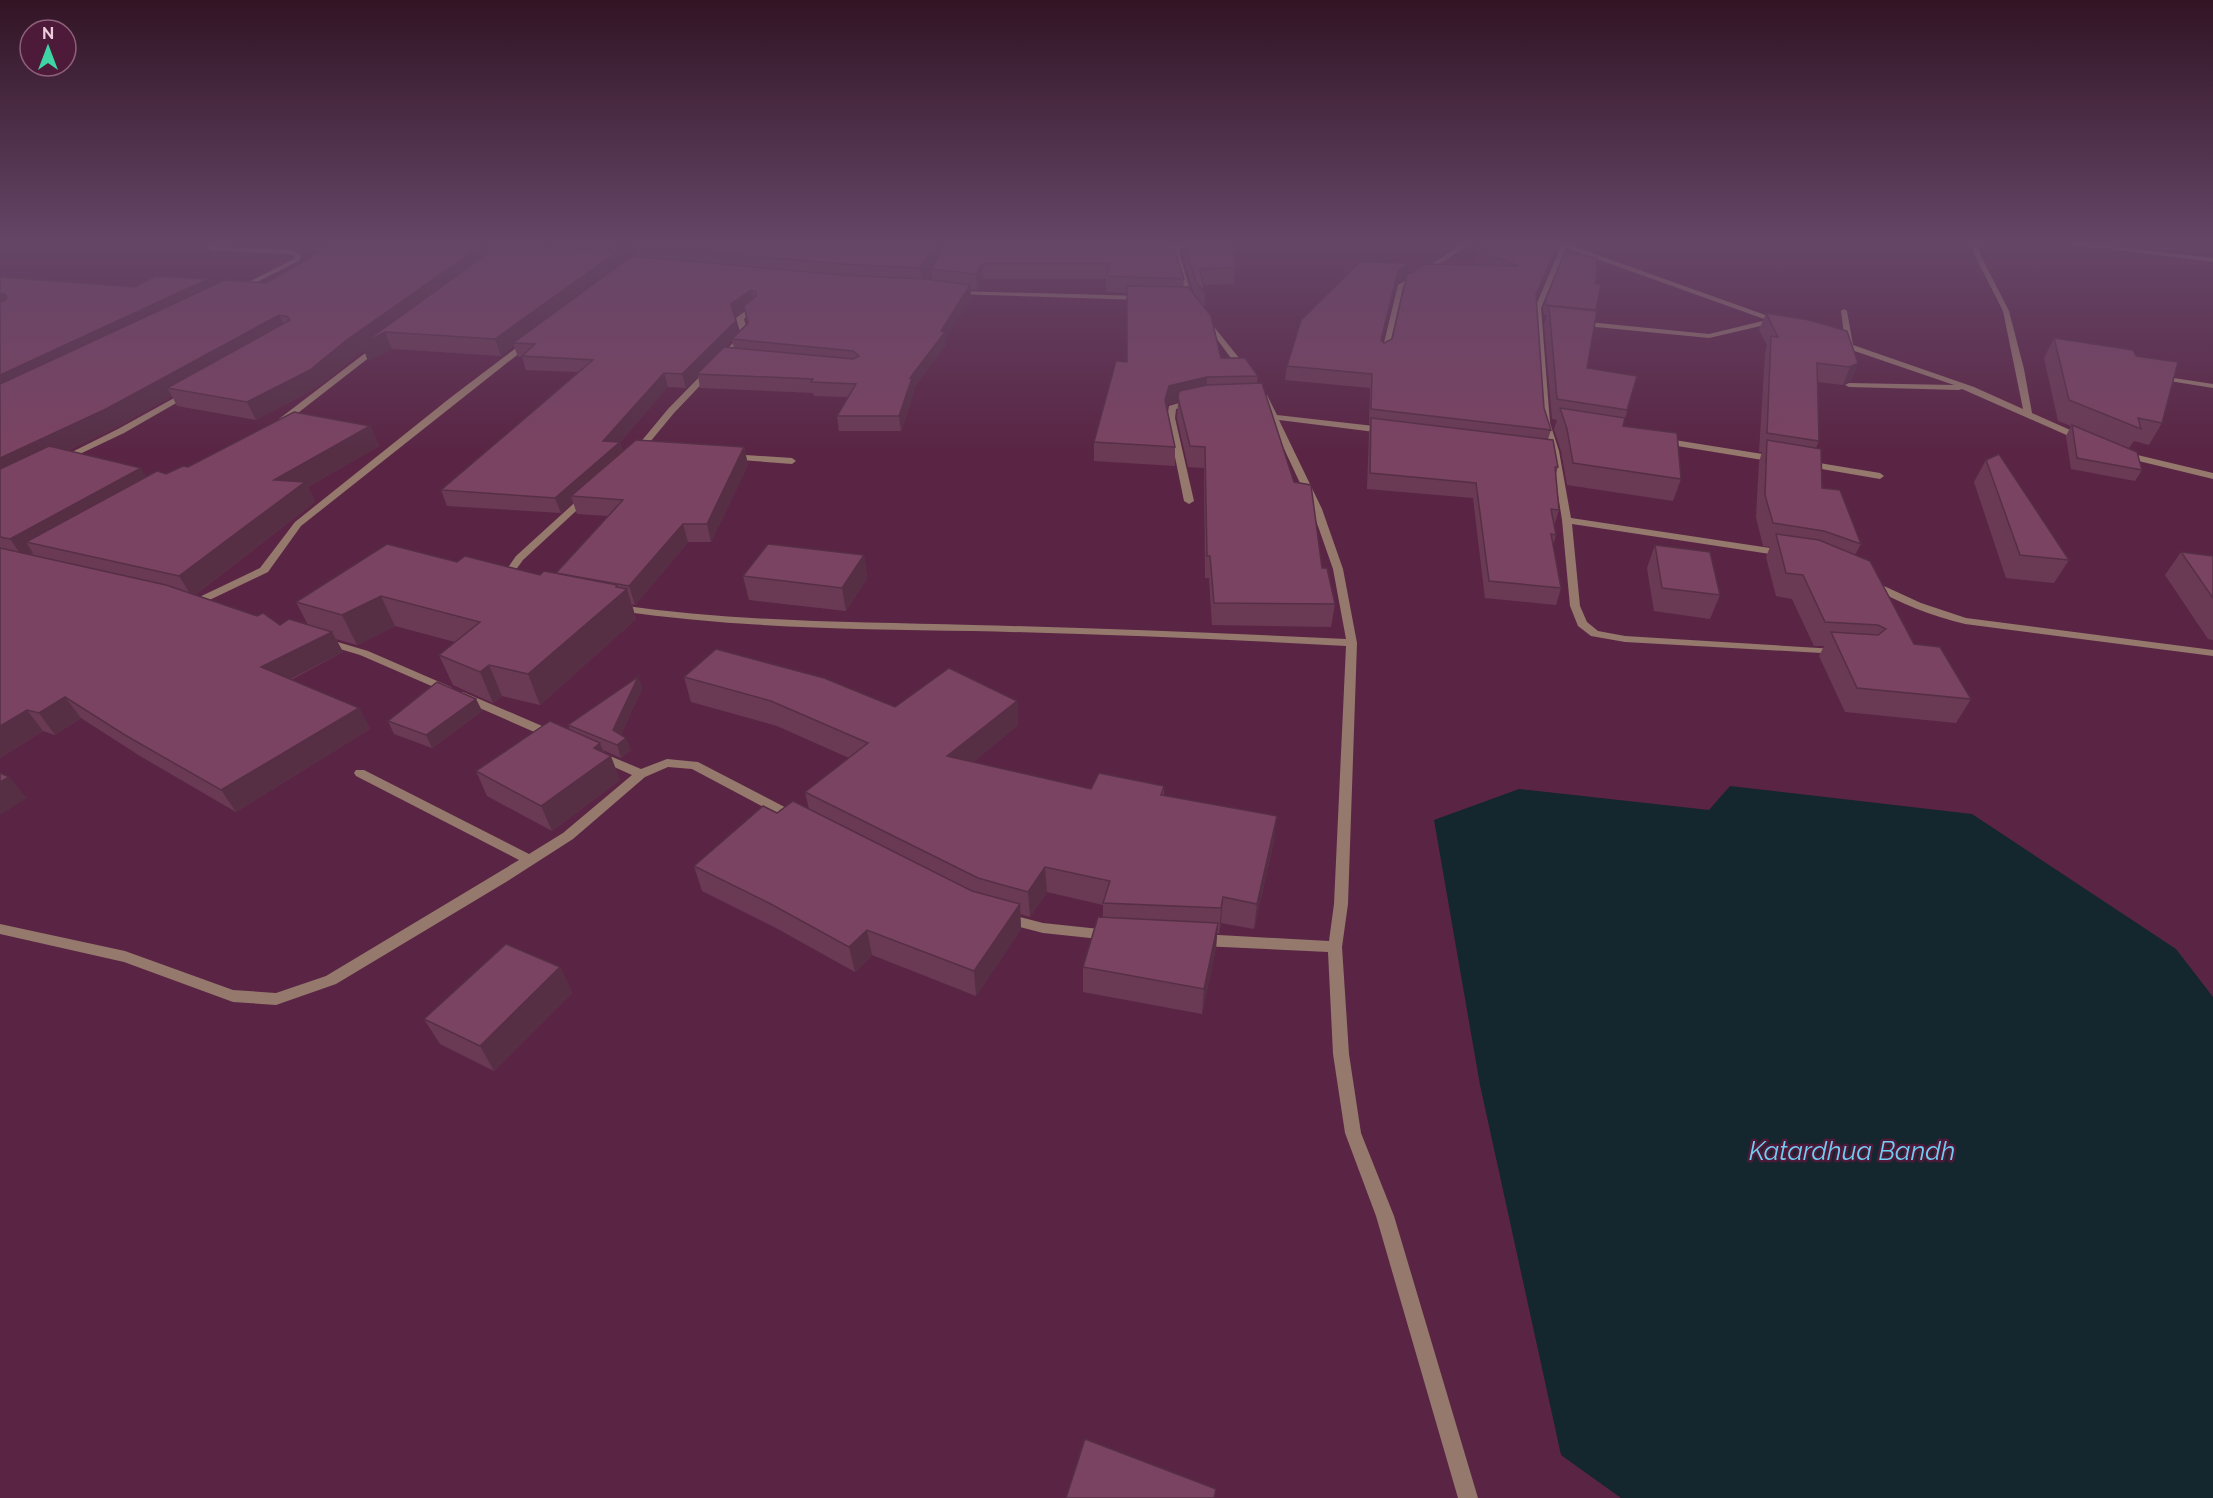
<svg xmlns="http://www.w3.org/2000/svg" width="2213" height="1498" font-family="Raleway,sans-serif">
<rect width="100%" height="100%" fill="#5a2544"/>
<!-- water -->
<polygon fill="#14262e" points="1730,786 1972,814 2176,949 2213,997 2213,1498 1621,1498 1561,1455 1480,1085 1434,820 1519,789 1709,810"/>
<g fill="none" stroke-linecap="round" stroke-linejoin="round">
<!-- street -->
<g fill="#95796d" fill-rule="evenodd">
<polygon points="1173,243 1179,243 1180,256 1194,303 1189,302 1174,256"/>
<polygon points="1465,243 1472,243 1403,287 1388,353 1381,355 1398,285"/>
<polygon points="1556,243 1564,243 1782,321 1709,338 1575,325 1575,321 1578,321 1709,334 1767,320 1566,248 1541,308 1550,423 1559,451 1571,518 1784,550 1789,553 1784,556 1572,524 1580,606 1587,622 1598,631 1625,636 1835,649 1839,650 1840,652 1839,654 1625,642 1591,636 1578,626 1570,606 1562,520 1551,451 1542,423 1535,308 1561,246"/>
<polygon points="1973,243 1983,243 1978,245 1980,254 2009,311 2024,369 2032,413 2086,437 2086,441 2080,441 1962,389 1959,390 1849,387 1845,385 1849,383 1954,385 1834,344 1833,342 1837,340 1845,342 1841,311 1844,309 1847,311 1853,345 1974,387 2023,409 2003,311 1974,254"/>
<polygon points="2062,243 2078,243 2213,258 2213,262"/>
<polygon points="209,247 290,250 301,255 299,261 239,291 237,290 237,288 294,259 295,256 289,254 211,250 208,248"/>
<polygon points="956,291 1142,296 1145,298 1142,300 954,294 954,292"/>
<polygon points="752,306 757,307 744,319 749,335 725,361 719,361 719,357 741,335 736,318"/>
<polygon points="1202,317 1206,317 1248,369 1248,373 1242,373 1202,319"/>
<polygon points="524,342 531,344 301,526 268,572 199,605 191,605 190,603 191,601 260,568 295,522 450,398"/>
<polygon points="377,344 384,346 285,423 279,423 279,419"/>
<polygon points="707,369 714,371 674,413 640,454 634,454 634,450 668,409"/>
<polygon points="2154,375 2213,384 2213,388 2157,379 2154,379"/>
<polygon points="185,392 192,394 124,433 65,461 58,459 118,429"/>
<path d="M1261 395H1267L1277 415 1383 427 1387 430 1383 433 1279 420 1322 509 1343 569 1357 643 1348 904 1342 947 1349 1054 1361 1133 1394 1216 1478 1498H1458L1376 1216 1345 1133 1333 1054 1328 952 1201 946 1196 944 1194 940 1196 936 1201 934 1329 941 1334 904 1346 646C1222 639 1098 634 973 631 855 629 737 628 619 611L614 608 619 605C737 622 854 622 973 625 1097 628 1222 633 1346 639L1333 569 1312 509 1260 397Z"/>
<polygon points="1192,399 1195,399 1195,403 1176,409 1175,418 1194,501 1189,504 1184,501 1167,418 1169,406"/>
<polygon points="1662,438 1775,456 1779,459 1775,462 1659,443 1659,439"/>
<polygon points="2125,452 2213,473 2213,479 2122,457 2122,453"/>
<polygon points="730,454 792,458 796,461 792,464 727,459 726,457"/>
<polygon points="1807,461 1880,473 1884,476 1880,479 1804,466 1803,464"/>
<path d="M586 494 591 497 589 499 523 560 512 575 516 579 515 581C509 582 505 581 502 576L516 556 583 495Z"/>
<path d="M1873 581 1921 603 1966 618 2213 650V656L1965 624C1931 616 1900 603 1869 586V582Z"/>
<polygon points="324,638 368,651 451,687 453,689 447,692 443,691 360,655 320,643 319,641"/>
<polygon points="463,692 556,732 558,735 556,738 548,738 459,699 457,696 459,693"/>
<polygon points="598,751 641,769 667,759 698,762 800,815 801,818 800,821 790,821 692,769 668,767 645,777 573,839 506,882 336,984 276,1005 233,1002 124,962 0,934 0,924 125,951 233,990 276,993 326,976 519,860 356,776 354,773 356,770 364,770 529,854 563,833 632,775 594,758 592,755 594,752"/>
<polygon points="1005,913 1043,923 1109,930 1114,931 1116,935 1114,939 1109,940 1043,933 1000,922 998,918 1000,914"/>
</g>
</g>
<!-- wall -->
<g fill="#6a3a54" fill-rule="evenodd">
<path d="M335 243H947L924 280 932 281 931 269 947 243H1172L1184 279 1183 287 1194 295 1180 243H1233L1235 268 1234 284 1203 285 1205 293 1204 308 1221 358 1258 376 1257 383 1335 604 1331 627 1212 625 1209 578H1205L1204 468 1188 467 1177 418 1178 402 1168 404 1167 409 1175 447V466L1094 461V442L1127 362V293L1106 292V279H983L977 290 971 289V298L945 339 946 345 913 389 914 392 901 431H839L837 416 848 397 814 396 813 393 700 388 698 376 686 388 668 387 620 442 623 451 744 447 748 465 711 542H688L635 605 632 604 636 619 540 705 502 696 493 703 453 685 439 655 455 642 395 626 357 645 336 639 343 652 291 680 359 708 370 729 236 812 140 756 81 718 55 735 43 731 0 758V277L134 287 208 279 212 287 266 283ZM633 250 635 256 620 264 619 258 621 259ZM745 310 747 324 738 333 735 317ZM732 340 734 348 726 347ZM514 346 518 357H522L526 370 578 372 441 490 447 506 561 513 573 502 577 514 608 516 556 573 540 575 457 562 296 602 308 625H280L195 595 315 502 308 487 379 446 370 426 188 467 166 474 146 477 67 451 117 427 172 396 177 406 256 420 318 387 364 350 368 361 392 349 501 356Z"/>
<path d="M1479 250 1554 258 1536 300 1544 408 1551 430 1548 439 1558 467 1556 474 1559 510 1554 526 1556 535 1553 545 1561 588 1556 605 1485 598 1473 498 1367 489 1369 433 1370 424H1369L1370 388 1285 380 1287 366 1408 275 1482 265 1476 263ZM1407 277 1392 339 1384 343 1382 341 1396 284Z"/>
<polygon points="1546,299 1587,368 1637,376 1623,426 1681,479 1673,501 1567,485 1561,451 1554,429 1557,420 1552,419 1544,324 1547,315 1544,315 1543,308"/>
<polygon points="1766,313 1858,363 1851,381 1843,385 1818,382 1819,441 1816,448 1822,488 1861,544 1855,555 1914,644 1971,699 1956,723 1845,712 1819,656 1824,646 1814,646 1792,599 1776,596 1766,557 1770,547 1763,546 1756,517 1759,462 1762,452 1759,452 1765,353 1767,345 1759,330"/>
<polygon points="2054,338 2162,423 2149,445 2134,441 2129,448 2142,470 2135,481 2071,469 2066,436 2071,426 2058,421 2044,358"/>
<polygon points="1986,460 2069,560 2054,583 2006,578 1974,482"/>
<polygon points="1655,545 1720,595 1710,619 1654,611 1647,568"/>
<polygon points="2181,552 2213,556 2213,640 2208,639 2165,575"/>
<polygon points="864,555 867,578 846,611 749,600 743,576"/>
<polygon points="638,677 642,689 621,734 631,750 621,758 603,750 620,780 552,831 487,796 476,771 570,730 568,725"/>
<polygon points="684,677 895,707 1017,701 1018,725 973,762 1091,789 1164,786 1164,795 1274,841 1254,929 1221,923 1219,934 1217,933 1216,948 1202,1014 1083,992 1083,967 1103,917 1103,905 1047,892 1030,917 1020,914 1021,929 976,996 872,955 855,972 776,928 702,891 694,866 777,813 809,809 805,792 849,758 777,726 691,702"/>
<polygon points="476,699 482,711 432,748 394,734 388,721"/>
<polygon points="560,967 572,993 494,1071 440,1044 424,1019"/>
</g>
<!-- shaded-wall -->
<g fill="#562f45">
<polygon points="485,243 487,243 492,257 385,332 392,349 368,361 364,350 318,387 256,420 247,402 348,339"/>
<polygon points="617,243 644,243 632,245 633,250 621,259"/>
<polygon points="936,243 947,243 922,284 920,268"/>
<polygon points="1557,245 1554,258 1533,308 1536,295"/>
<polygon points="617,252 621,267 513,343 514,346 501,356 495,339"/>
<polygon points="1410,263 1408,276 1396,284 1379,354 1381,340 1398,271"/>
<polygon points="982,264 983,279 977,290 976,274"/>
<polygon points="208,279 216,295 0,398 0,375"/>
<polygon points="970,285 971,298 945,339 946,345 913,389 914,392 901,431 899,416 910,378"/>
<polygon points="751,290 754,303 734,317 731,304"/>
<polygon points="4,293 14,309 0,314 0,294"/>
<polygon points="279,315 287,332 167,388 172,396 117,427 0,483 0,458"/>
<polygon points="736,321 738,334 732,339 732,340 699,374 697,374 698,376 686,388 682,374"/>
<polygon points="1858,363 1851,381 1843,385 1850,367"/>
<polygon points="664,373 668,387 620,442 624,456 571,496 573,502 561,513 555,498 603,441"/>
<polygon points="1207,377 1206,395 1178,398 1178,402 1168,404 1165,418 1165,400 1169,386"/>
<polygon points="370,426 379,446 308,487 315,502 192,597 179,576 274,480"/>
<polygon points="744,447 748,465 711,542 707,524"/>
<polygon points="141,468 152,487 26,542 33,553 24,559 10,539"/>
<polygon points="683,524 688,542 635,605 629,586"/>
<polygon points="864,555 867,578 846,611 842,588"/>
<polygon points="617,585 620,595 627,589 636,619 540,705 528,674"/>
<polygon points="381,596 395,626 357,645 342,615"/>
<polygon points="332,632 343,652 273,688 261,667"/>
<polygon points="489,665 502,696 493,703 480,672"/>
<polygon points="638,677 642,689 617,742 613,730"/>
<polygon points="65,697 81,718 55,735 39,713"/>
<polygon points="476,699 482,711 432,748 426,735"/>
<polygon points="1017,701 1018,725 950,781 947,756"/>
<polygon points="359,708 370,729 236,812 221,790"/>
<polygon points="27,710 43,731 0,758 0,726"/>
<polygon points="626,738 631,750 621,758 617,745"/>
<polygon points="600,743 606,759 611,756 620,780 552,831 541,806 594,748"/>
<polygon points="9,777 27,798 0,815 0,782"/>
<polygon points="1277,816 1274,841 1254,929 1257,904"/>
<polygon points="1045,867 1047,892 1030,917 1028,892"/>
<polygon points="1223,897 1221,923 1219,934 1221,908"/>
<polygon points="1020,904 1021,929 976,996 974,971"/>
<polygon points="1218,923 1216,948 1202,1014 1204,989"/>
<polygon points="867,930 872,955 855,972 849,947"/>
<polygon points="560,967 572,993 494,1071 480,1046"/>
</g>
<!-- building -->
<g fill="#7b4362" stroke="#562f45" stroke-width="1.5">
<polygon points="335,243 485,243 348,339 310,370 247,402 167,388 290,320 288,317 279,315 106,409 0,458 0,384 225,280 266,283"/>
<polygon points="635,243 936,243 920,268 842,264 632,245"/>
<polygon points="947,243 1124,243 1173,245 1184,279 1106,276 1110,264 982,264 976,274 931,269"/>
<polygon points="1184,243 1233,243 1235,268 1200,269 1205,293 1196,282"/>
<polygon points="1482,243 1550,243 1557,245 1536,295 1544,408 1551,430 1371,409 1372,374 1287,366 1301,320 1360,262 1410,263 1398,271 1381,340 1384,343 1392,339 1407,275 1426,264 1519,266 1479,250"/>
<polygon points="501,244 617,252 495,339 385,332 362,344"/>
<polygon points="1565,252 1597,258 1596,284 1601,284 1596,310 1546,305 1546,299"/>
<polygon points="632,256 842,275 924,279 970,285 941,331 945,332 910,378 912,378 899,416 837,416 856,384 811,382 813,379 697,374 724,347 853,359 859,356 853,351 732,339 748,323 744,306 756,296 756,292 751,290 731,304 736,321 682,374 664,373 603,441 620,442 555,498 441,490 593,360 522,356 535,344 513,343"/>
<polygon points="156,276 208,279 0,375 0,302 6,300 7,296 4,293 0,294 0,277 134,287"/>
<polygon points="1127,286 1188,287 1211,316 1221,358 1245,358 1258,376 1207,377 1169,386 1165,400 1175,447 1094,442 1116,361 1127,362"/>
<polygon points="1549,306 1597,311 1587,368 1637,376 1627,410 1557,399"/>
<polygon points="1766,313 1809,320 1847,331 1858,363 1850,367 1817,363 1819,441 1767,433 1771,336 1778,337"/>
<polygon points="2054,338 2133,350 2136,356 2178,362 2162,423 2138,418 2141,429 2069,400"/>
<polygon points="1262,383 1294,482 1311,485 1322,568 1327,568 1335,604 1214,603 1210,556 1207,556 1205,447 1190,446 1178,398 1179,391 1207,385"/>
<polygon points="1560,408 1625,418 1623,426 1677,433 1681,479 1573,463 1567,429"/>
<polygon points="294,412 370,426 274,480 305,482 179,576 26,542 157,471 166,474 183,466 188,467"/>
<polygon points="1371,418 1553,440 1558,467 1555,467 1559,510 1551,509 1556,535 1551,534 1561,588 1489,581 1476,483 1370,473"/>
<polygon points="2072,425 2137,452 2142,470 2077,458"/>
<polygon points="636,440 744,447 707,524 683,524 629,586 556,573 623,500 571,496"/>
<polygon points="1767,440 1821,449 1822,488 1840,490 1861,544 1824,531 1773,523 1765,495"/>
<polygon points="49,446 141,468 10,539 0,537 0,469"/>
<polygon points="1999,454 2069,560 2020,555 1986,460"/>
<polygon points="1776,534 1819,540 1870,561 1914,644 1940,647 1971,699 1857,688 1831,632 1878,635 1886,629 1878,625 1825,622 1803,575 1786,573"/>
<polygon points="387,544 457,562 465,556 540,575 544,571 617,585 616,587 627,589 528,674 489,665 480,672 439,655 480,622 381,596 342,615 296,602"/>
<polygon points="768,544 864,555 842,588 743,576"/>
<polygon points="1655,545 1710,552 1720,595 1662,588"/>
<polygon points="0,548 166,585 257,616 263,613 280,625 289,619 332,632 261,667 359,708 221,790 125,735 65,697 39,713 27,710 0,726"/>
<polygon points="2181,552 2213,556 2213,598"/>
<polygon points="716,649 824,678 895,707 949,668 1017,701 947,756 1091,789 1099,773 1164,786 1161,795 1277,816 1257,904 1223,897 1221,908 1103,903 1110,881 1045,867 1028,892 978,878 805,792 868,743 771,701 684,677"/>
<polygon points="638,677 613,730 626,738 617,745 568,725"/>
<polygon points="437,682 476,699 426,735 388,721"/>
<polygon points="550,721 600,743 594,748 611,756 541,806 476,771"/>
<polygon points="0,773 9,777 0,782"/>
<polygon points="793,801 972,891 1020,904 974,971 867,930 849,947 769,903 694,866 763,806 777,813"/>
<polygon points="1098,917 1218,923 1204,989 1083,967"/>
<polygon points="506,944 560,967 480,1046 424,1019"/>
<polygon points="1085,1439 1216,1489 1214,1498 1066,1498"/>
</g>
<!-- sky -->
<linearGradient id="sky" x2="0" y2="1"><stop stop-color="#321425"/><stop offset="0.54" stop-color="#654667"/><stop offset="1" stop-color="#654667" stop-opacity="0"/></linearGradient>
<rect width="2213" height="452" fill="url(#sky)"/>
<g text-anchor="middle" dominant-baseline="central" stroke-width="5" stroke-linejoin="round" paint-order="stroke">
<!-- near-water labels -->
<g font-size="26" font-style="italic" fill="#71cdf2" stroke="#4e1a39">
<text x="1852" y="1151">Katardhua Bandh</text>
</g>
</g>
<!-- north arrow -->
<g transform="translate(48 48)"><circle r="28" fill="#4e1a39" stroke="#8e617a" stroke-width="1.5"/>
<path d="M0-4.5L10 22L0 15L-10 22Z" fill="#3ed4a3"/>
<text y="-9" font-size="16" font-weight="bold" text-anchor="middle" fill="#edcbdc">N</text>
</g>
</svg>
